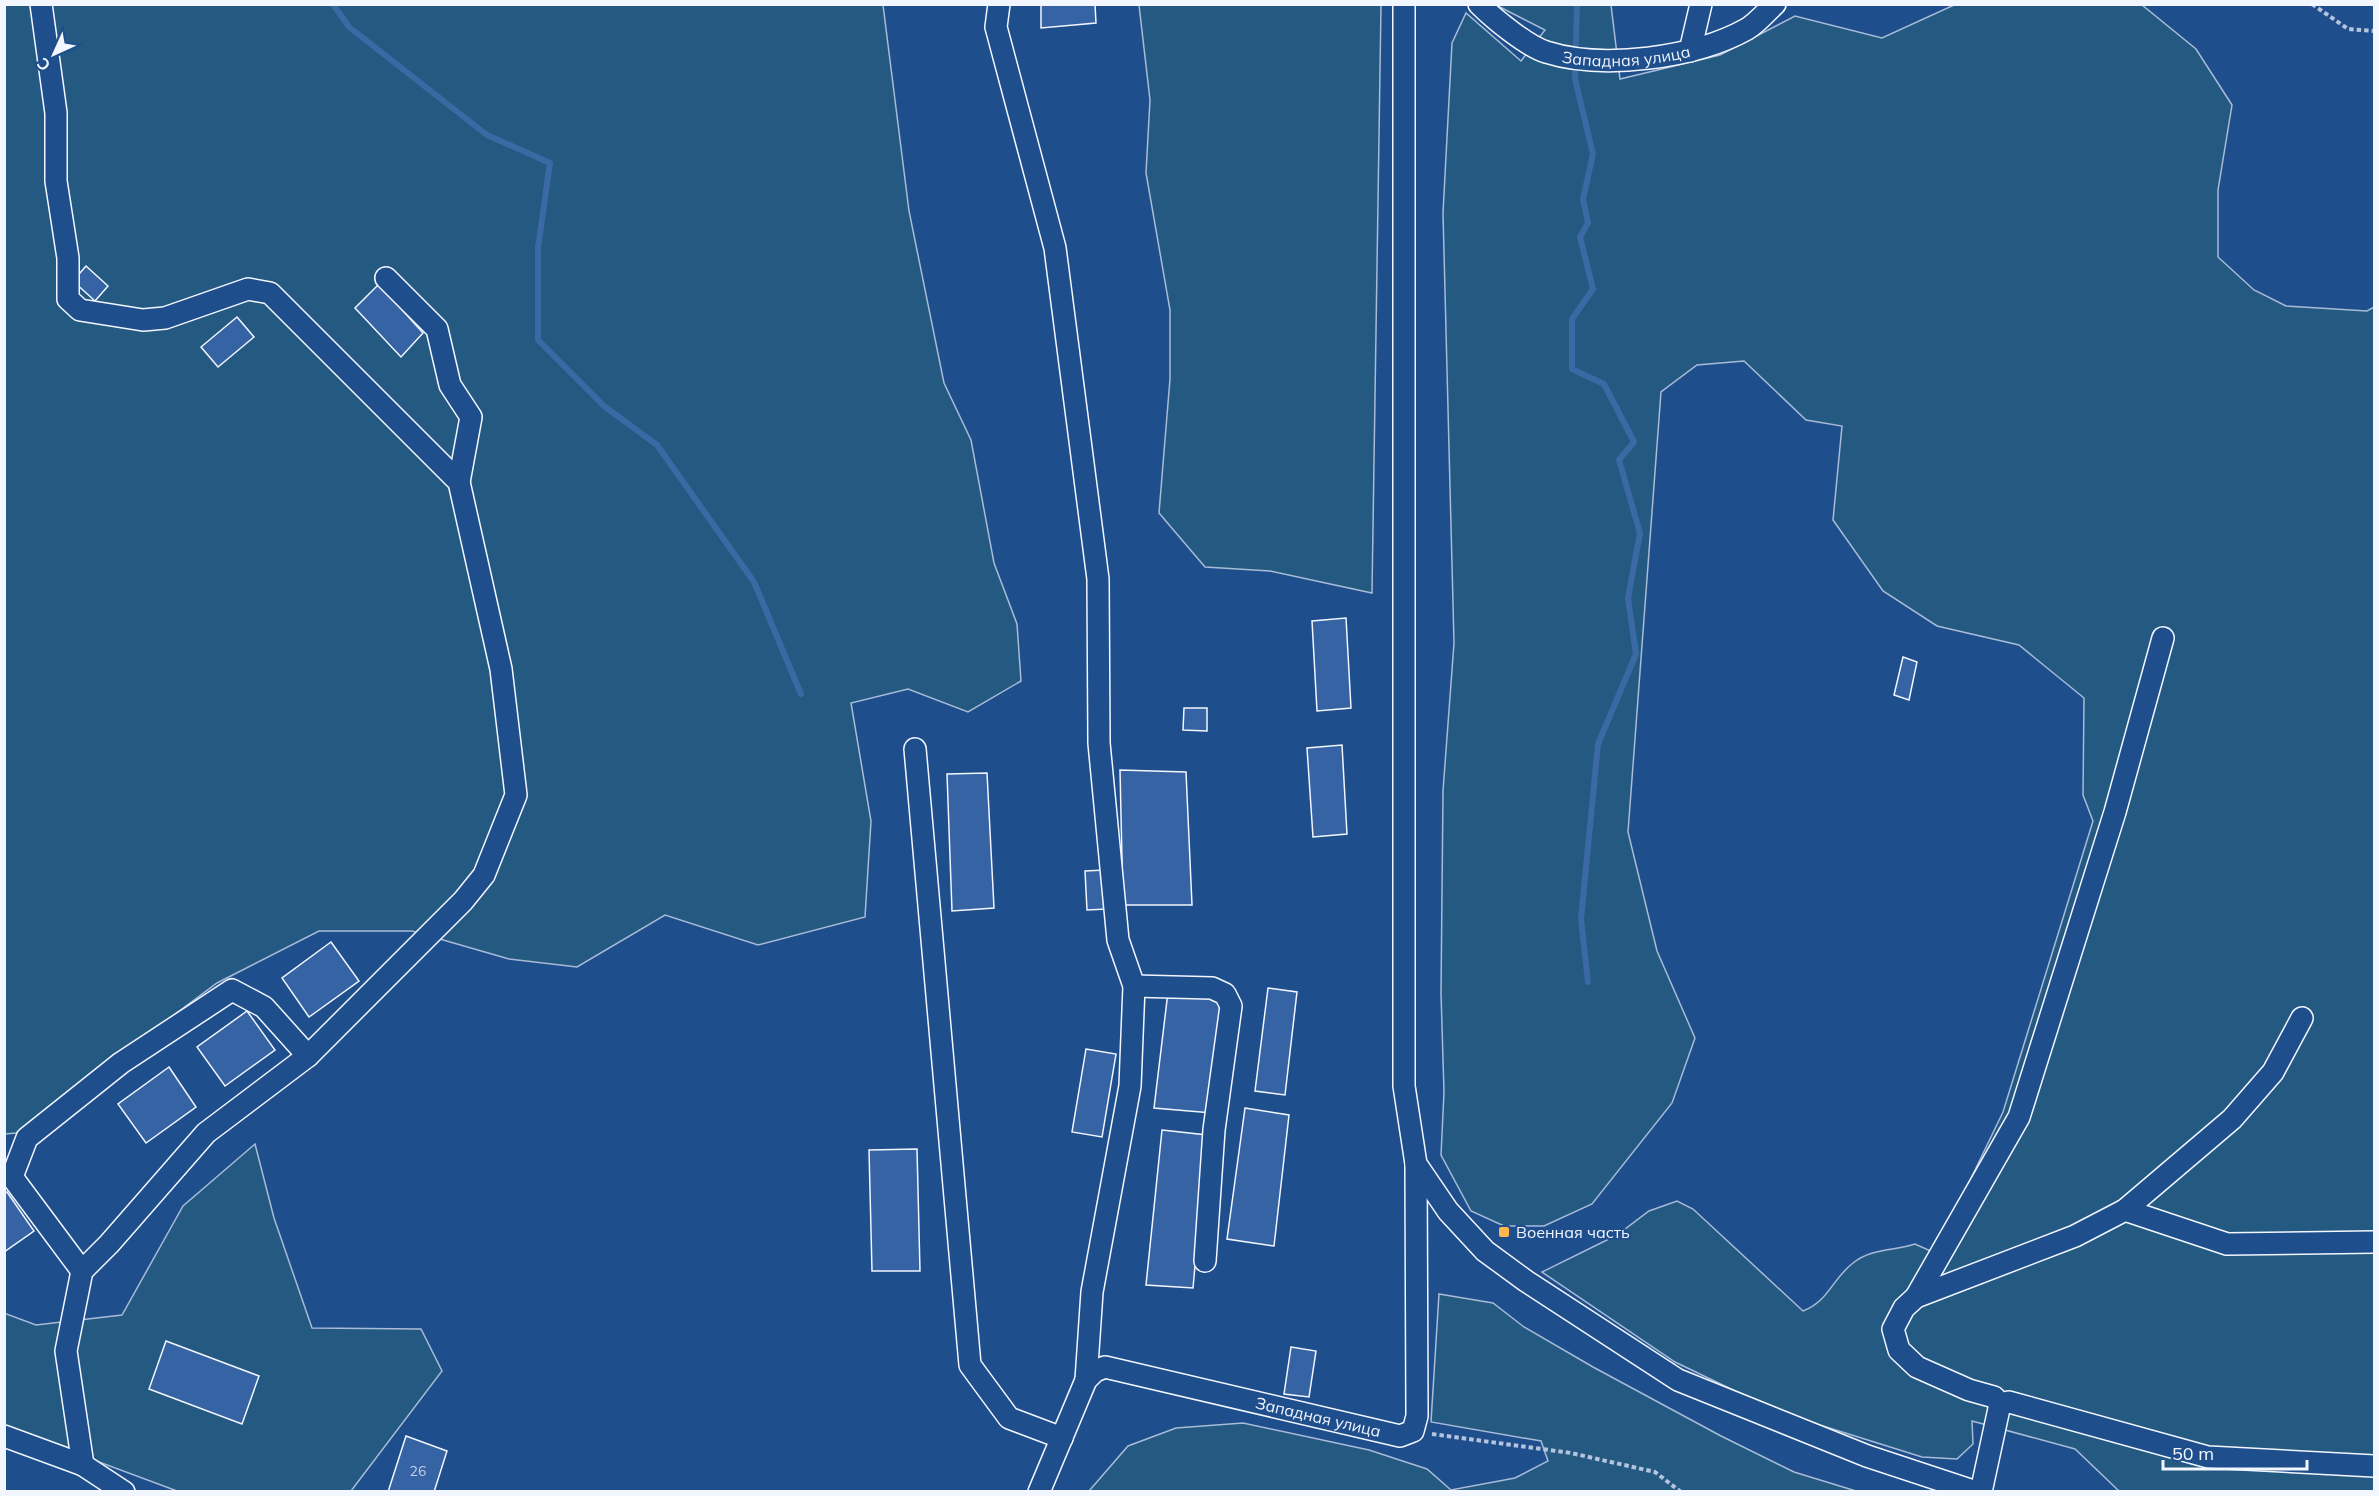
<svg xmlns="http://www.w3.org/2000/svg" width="2379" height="1496" font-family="Mulish,sans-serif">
<rect width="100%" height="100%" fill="#1f4e8c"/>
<!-- green -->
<g fill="#245a82" stroke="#a8bbd7" stroke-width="1.5">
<polygon points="5,5 883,5 909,211 944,383 971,440 994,563 1017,624 1021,681 968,712 908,689 851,703 871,821 865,917 758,945 665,915 577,967 509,959 412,931 319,931 217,983 16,1133 5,1134"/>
<polygon points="1139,5 1381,5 1372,593 1270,571 1205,567 1159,513 1170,379 1170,310 1146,173 1150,100"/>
<path d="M1496 5H1611L1620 79 1720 55 1795 16 1882 38 1954 5H2142L2196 49 2232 105 2218 190V257L2254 290 2286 306 2367 311 2374 307V1491H2119L2075 1449 1972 1421 1973 1444 1957 1459 1922 1457 1807 1421 1733 1390 1675 1362 1542 1272 1617 1235 1649 1211 1677 1201 1693 1209 1803 1311C1829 1301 1832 1279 1853 1263 1871 1248 1894 1251 1915 1244L1935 1253 2003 1112 2093 821 2083 795 2084 698 2019 645 1937 626 1883 591 1833 520 1842 426 1806 420 1744 361 1697 365 1661 392 1628 832 1657 951 1695 1038 1672 1103 1592 1204 1544 1226H1504L1471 1211 1441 1155 1444 1092 1441 993 1443 791 1454 643 1443 213 1452 43 1466 13 1521 61 1545 30Z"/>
<polygon points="255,1144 274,1218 312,1328 421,1329 442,1371 351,1491 177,1491 5,1427 4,1313 36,1325 122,1315 183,1206"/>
<polygon points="1439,1294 1493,1303 1524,1327 1593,1367 1721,1436 1794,1472 1856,1491 1089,1491 1128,1446 1176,1428 1243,1423 1369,1450 1427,1469 1451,1490 1515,1478 1548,1461 1541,1441 1431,1422"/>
</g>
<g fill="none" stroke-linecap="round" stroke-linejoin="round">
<!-- stream -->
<g stroke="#3b69a3" stroke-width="6">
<polyline points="333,4 349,27 487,135 550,163 538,248 538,340 604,406 657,445 754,582 801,694"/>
<polyline points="1577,4 1575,79 1593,154 1583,199 1588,223 1580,237 1593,289 1572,319 1572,369 1604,384 1634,442 1619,460 1640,533 1628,598 1636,654 1598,744 1581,919 1588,982"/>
</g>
</g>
<!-- building -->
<g fill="#3563a3" stroke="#f2f6ff" stroke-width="1.5">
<polygon points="1041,4 1095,4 1096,23 1041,28"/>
<polygon points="86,266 108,286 95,301 73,281"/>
<polygon points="379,284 423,333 401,357 355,308"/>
<polygon points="237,317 254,337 218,367 201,347"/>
<polygon points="1346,618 1351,708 1317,711 1312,621"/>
<polygon points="1903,657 1917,662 1909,700 1894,695"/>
<polygon points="1184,708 1207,708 1207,731 1183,730"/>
<polygon points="1342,745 1347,834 1313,837 1307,748"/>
<polygon points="1120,770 1186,772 1192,905 1123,905"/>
<polygon points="987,773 994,908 952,911 947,774"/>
<polygon points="1105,870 1107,909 1087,910 1085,871"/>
<polygon points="331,942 359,981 309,1017 282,978"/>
<polygon points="1268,988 1297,992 1285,1095 1255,1091"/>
<polygon points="1168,992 1224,999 1212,1113 1154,1108"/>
<polygon points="247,1011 275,1050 225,1086 197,1047"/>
<polygon points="1086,1049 1116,1054 1102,1137 1072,1132"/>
<polygon points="169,1067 196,1107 146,1143 118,1104"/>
<polygon points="1245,1108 1289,1115 1274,1246 1227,1239"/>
<polygon points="1162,1130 1207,1135 1193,1288 1146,1285"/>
<polygon points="917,1149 920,1271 872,1271 869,1150"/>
<polygon points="7,1192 34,1231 4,1252 4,1193"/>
<polygon points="166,1341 259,1376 242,1424 149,1389"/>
<polygon points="1291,1347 1316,1351 1309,1397 1284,1394"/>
<polygon points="406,1436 447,1451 434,1492 388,1492"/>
</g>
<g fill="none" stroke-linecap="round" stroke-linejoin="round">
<defs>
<g id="minor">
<polyline points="41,4 56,113 56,181 68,258 68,299 80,310 143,320 165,318 248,289 270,293 459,482 501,669 516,795 484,875 463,901 308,1056 206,1133 109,1244 82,1271 66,1351 83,1465"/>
<polyline points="999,4 996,27 1055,248 1098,579 1099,743 1118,940 1134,986 1130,1086 1092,1292 1086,1380"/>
<polyline points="1404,4 1404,1086 1416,1164 1448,1211 1485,1251 1526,1281 1678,1380 1867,1456 1976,1492"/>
<path id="s1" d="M1479 4C1494 19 1527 46 1546 52 1603 70 1695 58 1747 29 1757 23 1766 12 1775 4"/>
<polyline points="1690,51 1701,4"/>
<polyline points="386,278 437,329 450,385 471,417 459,482"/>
<polyline points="915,749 970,1365 1009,1418 1062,1438"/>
<polyline points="1134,986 1212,988 1225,994 1231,1006 1214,1130 1205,1261"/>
<polyline points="2125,1210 2227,1244 2374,1242"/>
<polyline points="82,1271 12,1177 27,1138 121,1063 232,990 264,1007 308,1056"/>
<polyline points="1916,1297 2019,1117 2115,812 2163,638"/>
<polyline points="2000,1404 1994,1397 1969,1390 1917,1367 1899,1350 1893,1329 1904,1308 1916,1297 2075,1236 2125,1210 2232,1119 2273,1072 2302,1018"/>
<polyline points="4,1436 83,1465 124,1492"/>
<path id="s2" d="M1039 1492 1086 1380 1095 1371 1105 1367 1400 1436 1413 1431 1417 1416 1416 1164"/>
<polyline points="1981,1492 2000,1404 2009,1402 2208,1457 2374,1466"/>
</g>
</defs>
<!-- minor casing -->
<use href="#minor" stroke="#f2f6ff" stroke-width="24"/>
<!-- path -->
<g stroke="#b3c4dc" stroke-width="4" stroke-dasharray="4.5 3" stroke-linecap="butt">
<polyline points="2312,4 2348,29 2374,31"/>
<polyline points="1432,1434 1571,1453 1655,1472 1681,1492"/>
</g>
<!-- minor -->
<use href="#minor" stroke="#1f4e8c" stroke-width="21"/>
</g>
<!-- markers -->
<rect fill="#ffb74d" stroke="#1f4e8c" stroke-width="2" x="1498" y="1226" width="12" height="12" rx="3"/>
<g text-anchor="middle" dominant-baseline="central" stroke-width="4.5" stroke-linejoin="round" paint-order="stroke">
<!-- number labels -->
<g font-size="14" fill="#c3d1e8">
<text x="418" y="1471">26</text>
</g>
<!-- street labels -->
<g font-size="16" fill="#f2f6ff" stroke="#1f4e8c">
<text stroke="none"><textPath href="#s1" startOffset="164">Западная улица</textPath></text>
<text stroke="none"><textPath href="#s2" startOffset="364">Западная улица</textPath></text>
</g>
<!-- poi labels -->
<g font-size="16" fill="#f2f6ff" stroke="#1f4e8c" text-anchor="start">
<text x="1516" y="1232">Военная часть</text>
</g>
</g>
<!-- border -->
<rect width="2379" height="1496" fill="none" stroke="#f2f6ff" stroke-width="12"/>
<!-- north arrow -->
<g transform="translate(54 54) rotate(225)" stroke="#1f4e8c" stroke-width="4.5" paint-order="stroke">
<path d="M0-4.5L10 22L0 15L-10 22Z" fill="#f2f6ff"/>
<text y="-9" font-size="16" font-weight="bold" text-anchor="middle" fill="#f2f6ff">С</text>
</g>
<!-- scale -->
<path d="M2163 1460v9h144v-9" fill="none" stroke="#f2f6ff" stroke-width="3"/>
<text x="2172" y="1460" font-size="18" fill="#f2f6ff" stroke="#1f4e8c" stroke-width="4.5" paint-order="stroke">50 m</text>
</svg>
